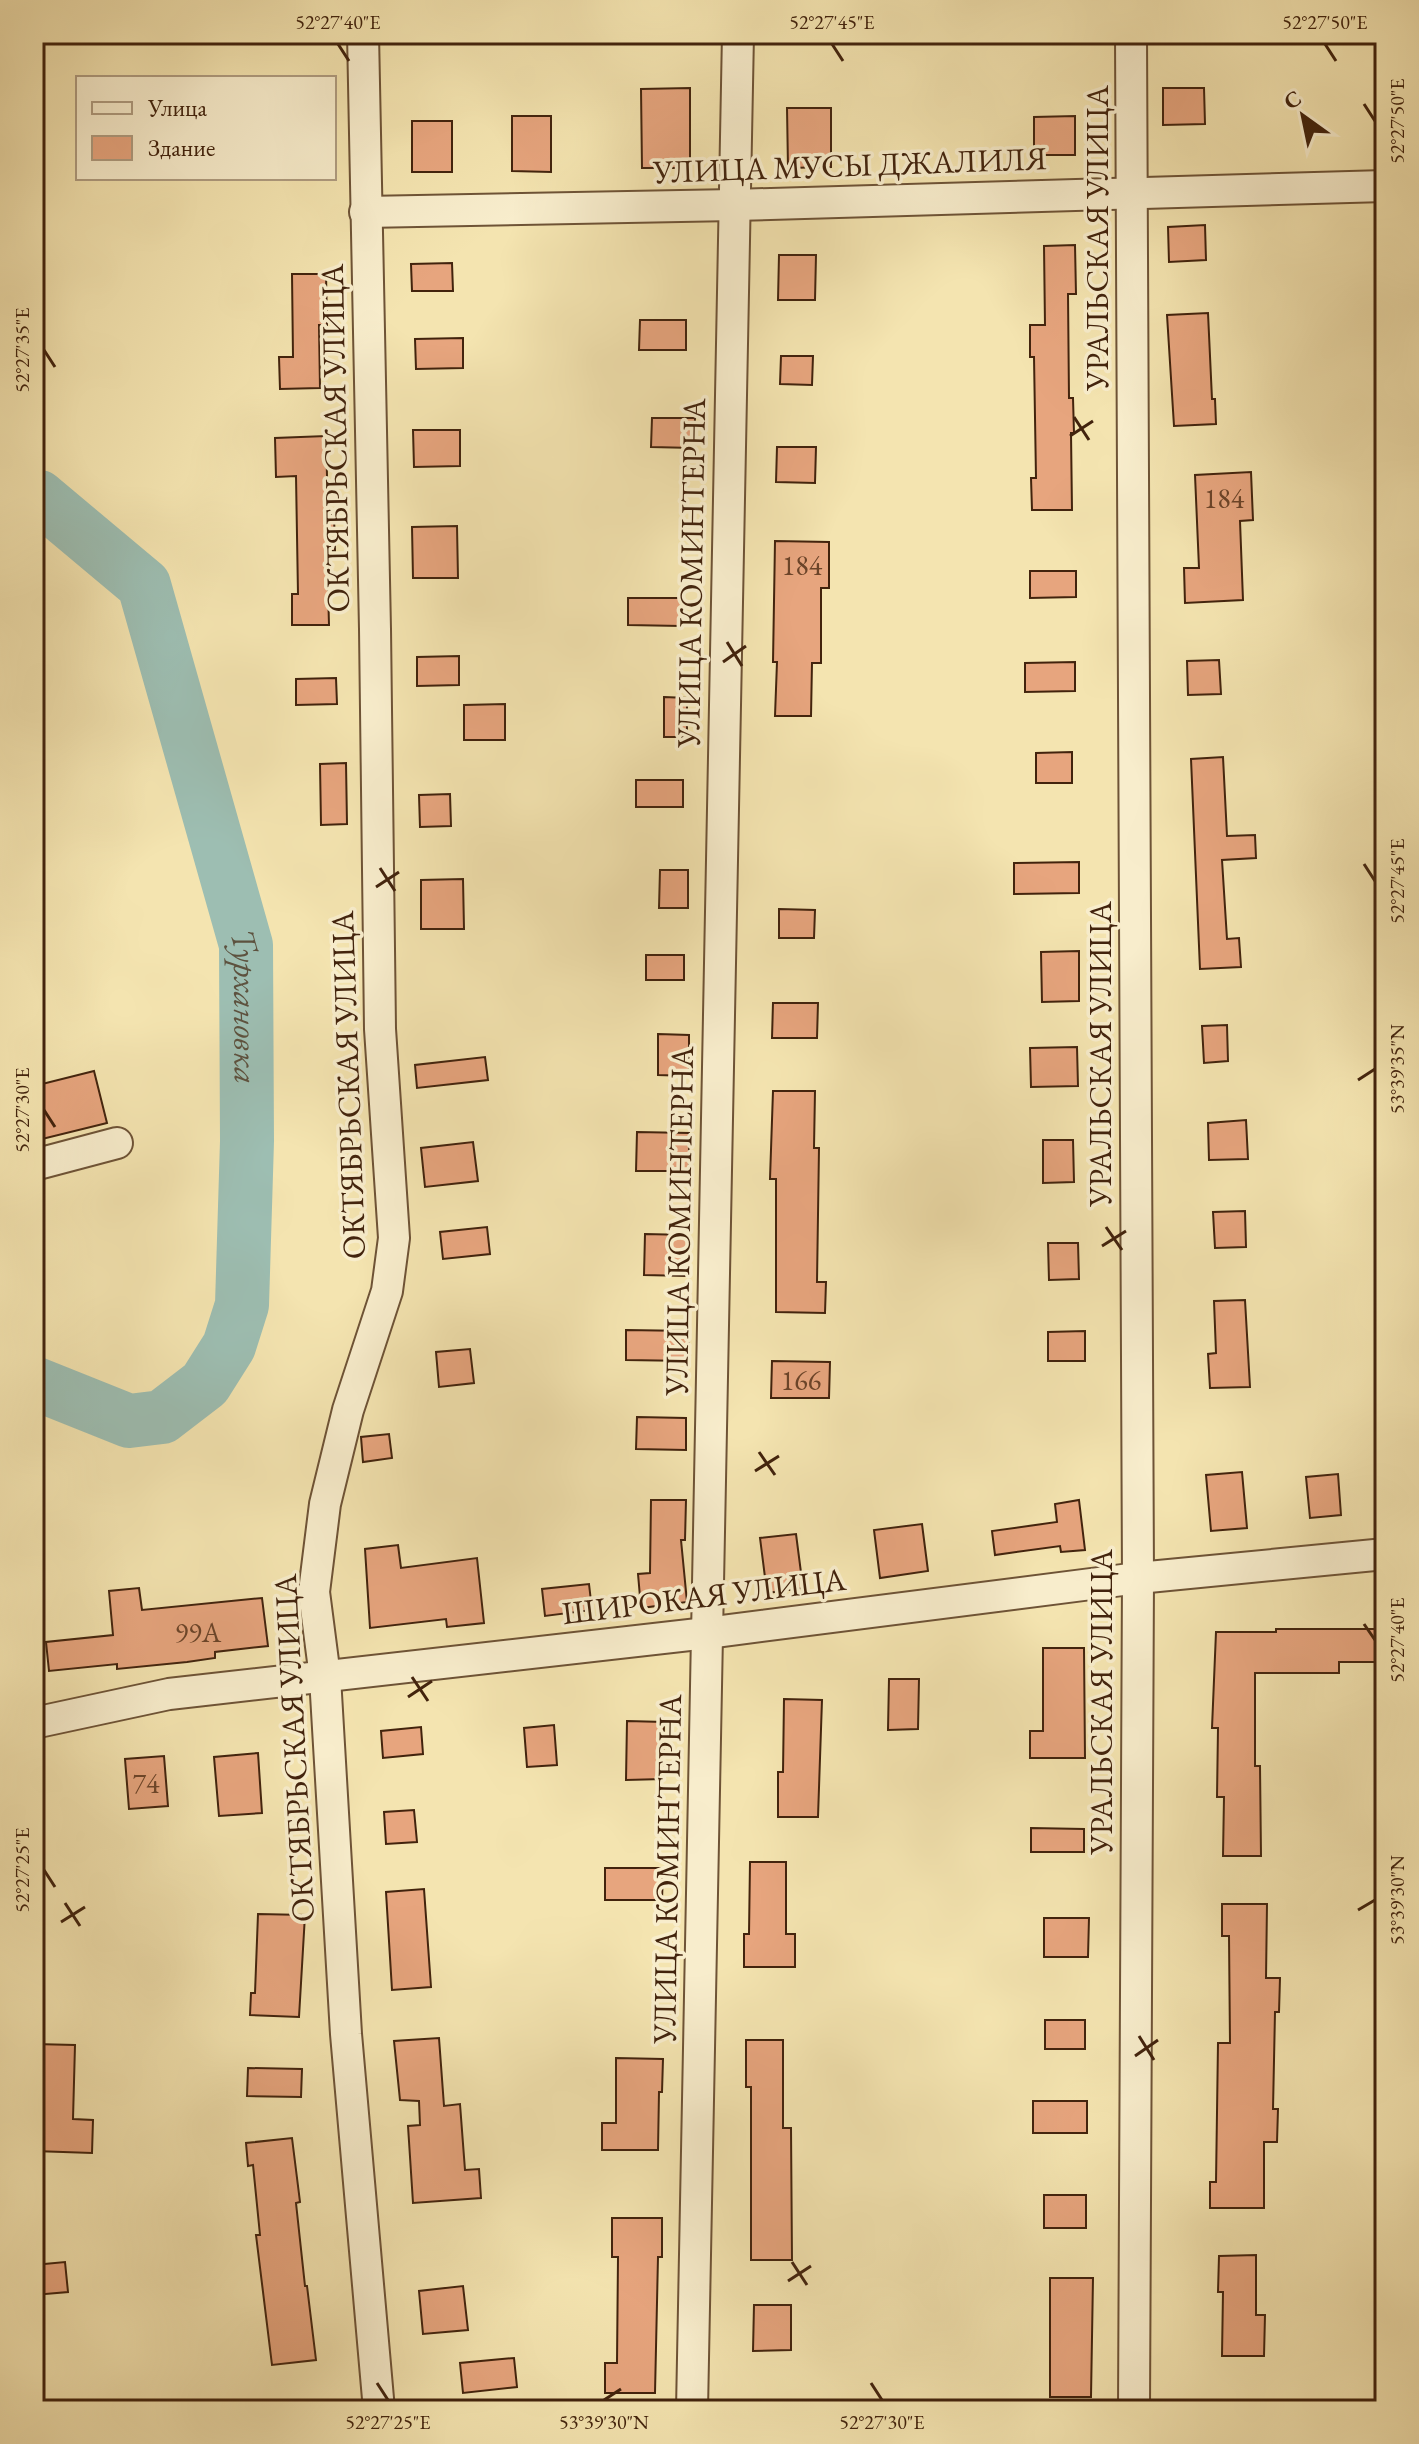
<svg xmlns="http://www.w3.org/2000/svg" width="1419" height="2444" font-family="'EB Garamond',serif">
<rect width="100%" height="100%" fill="#f4e4b0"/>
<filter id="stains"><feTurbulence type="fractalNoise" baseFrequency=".0025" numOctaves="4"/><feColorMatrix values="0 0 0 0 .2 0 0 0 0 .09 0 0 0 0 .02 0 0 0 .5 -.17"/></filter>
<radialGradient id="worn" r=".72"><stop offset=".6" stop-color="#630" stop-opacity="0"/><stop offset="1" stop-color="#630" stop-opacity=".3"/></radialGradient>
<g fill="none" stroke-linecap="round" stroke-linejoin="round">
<!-- river -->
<path stroke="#9dbeb2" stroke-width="54" id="s1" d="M34 496 39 497 144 585 246 945 247 1141 242 1305 229 1346 205 1384 162 1417 129 1421 34 1383"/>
</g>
<!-- building -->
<g fill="#e7a57e" stroke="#42230d" stroke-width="2">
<polygon points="690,88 690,168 642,168 641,89"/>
<polygon points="1163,88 1204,88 1205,124 1163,125"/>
<polygon points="787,108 831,108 831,167 788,168"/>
<polygon points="512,116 551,116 551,172 512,171"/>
<polygon points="1075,116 1075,155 1034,155 1034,117"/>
<rect x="412" y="121" width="40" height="51"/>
<polygon points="1205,225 1206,260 1169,262 1168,227"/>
<polygon points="1075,245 1076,294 1068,294 1069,398 1073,398 1074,433 1071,433 1072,510 1032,510 1031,478 1036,478 1034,357 1030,357 1030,325 1045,325 1044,246"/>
<polygon points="779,255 816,255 815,300 778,300"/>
<polygon points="452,263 453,291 412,291 411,264"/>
<polygon points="292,274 326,274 327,325 319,325 320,388 280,389 279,357 293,357"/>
<polygon points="1208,313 1212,399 1215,399 1216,424 1174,426 1167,315"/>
<polygon points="640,320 686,320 686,350 639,350"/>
<polygon points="463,338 463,368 416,369 415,339"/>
<polygon points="781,356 813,356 812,385 780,384"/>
<polygon points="652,418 695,418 694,448 651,447"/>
<polygon points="413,430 460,430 460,466 414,467"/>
<polygon points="326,436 328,515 334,515 335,551 327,551 329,625 292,625 292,594 298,594 296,476 276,477 275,438"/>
<polygon points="777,447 816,447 815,483 776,482"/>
<polygon points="1251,472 1253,520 1240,521 1243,600 1185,603 1184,568 1199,568 1195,475"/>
<polygon points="457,526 458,578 413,578 412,527"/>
<polygon points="775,541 829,542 829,588 821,588 821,663 812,663 811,716 775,716 777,662 773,662"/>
<polygon points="1030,571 1076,571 1076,597 1030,598"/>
<polygon points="628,598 681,598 681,626 628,625"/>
<polygon points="459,656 459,685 417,686 417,657"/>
<polygon points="1219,660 1221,694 1188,695 1187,661"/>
<polygon points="1075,662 1075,691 1025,692 1025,663"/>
<polygon points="336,678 337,704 296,705 296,679"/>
<polygon points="664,697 687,698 687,737 664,737"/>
<polygon points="505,704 505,740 464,740 464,705"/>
<polygon points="1072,752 1072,783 1036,783 1036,753"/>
<polygon points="1223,757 1227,836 1255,835 1256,858 1222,860 1227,939 1239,938 1241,967 1200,969 1191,759"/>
<polygon points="346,763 347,824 321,825 320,764"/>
<rect x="636" y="780" width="47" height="27"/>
<polygon points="450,794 451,826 420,827 419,795"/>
<polygon points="1079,862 1079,893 1014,894 1014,863"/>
<polygon points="660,870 688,870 688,908 659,908"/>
<polygon points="463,879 464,929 421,929 421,880"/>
<polygon points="779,909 815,910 814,938 779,938"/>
<polygon points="1079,951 1079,1001 1042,1002 1041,952"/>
<rect x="646" y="955" width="38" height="25"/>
<polygon points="773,1003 818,1003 817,1038 772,1038"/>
<polygon points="1227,1025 1228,1061 1204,1063 1202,1026"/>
<polygon points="658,1034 689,1035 689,1076 658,1075"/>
<polygon points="1077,1047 1078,1086 1031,1087 1030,1048"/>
<polygon points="485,1057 488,1080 417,1088 415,1065"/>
<polygon points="94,1071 107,1123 34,1141 34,1086"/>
<polygon points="773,1091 815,1091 814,1148 819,1148 817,1282 826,1282 825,1313 776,1312 776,1179 770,1179"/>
<polygon points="1246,1120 1248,1159 1209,1160 1208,1123"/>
<polygon points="637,1132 689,1133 689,1171 636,1171"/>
<polygon points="1043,1140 1073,1140 1074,1182 1043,1183"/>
<polygon points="473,1142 478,1181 425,1187 421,1148"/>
<polygon points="1245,1211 1246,1247 1215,1248 1213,1212"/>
<polygon points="487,1227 490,1254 443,1259 440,1232"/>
<polygon points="645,1234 687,1235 687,1276 644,1275"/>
<polygon points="1048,1243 1078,1243 1079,1279 1049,1280"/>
<polygon points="1245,1300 1250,1387 1210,1388 1208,1354 1216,1353 1214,1301"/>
<polygon points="626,1330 689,1331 689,1361 626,1360"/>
<polygon points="1085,1331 1085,1361 1048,1361 1048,1332"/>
<polygon points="470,1349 474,1383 439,1387 436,1352"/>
<polygon points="772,1361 830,1362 829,1398 771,1398"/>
<polygon points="637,1417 686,1418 686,1450 636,1449"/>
<polygon points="389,1434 392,1458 363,1462 361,1437"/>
<polygon points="1242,1472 1247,1528 1211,1531 1206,1475"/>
<polygon points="1338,1474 1341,1515 1310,1518 1306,1477"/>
<polygon points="651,1500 686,1500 685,1540 681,1540 687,1602 641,1608 638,1574 650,1573"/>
<polygon points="1079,1500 1085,1550 1061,1552 1060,1546 995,1555 992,1531 1057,1522 1055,1504"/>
<polygon points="922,1524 928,1571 880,1578 874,1530"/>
<polygon points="796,1534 803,1588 767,1593 760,1538"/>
<polygon points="398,1545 401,1568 477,1558 484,1623 447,1627 446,1619 370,1628 365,1549"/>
<polygon points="589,1584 592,1610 545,1616 542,1589"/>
<polygon points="139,1588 142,1610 262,1598 268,1646 215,1652 215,1658 187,1662 117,1669 117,1664 49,1671 46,1642 113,1635 109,1591"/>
<polygon points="1276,1629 1385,1629 1385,1662 1339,1662 1339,1673 1255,1673 1255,1766 1260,1766 1261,1856 1223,1856 1224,1797 1217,1797 1218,1728 1212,1728 1216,1632 1276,1632"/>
<polygon points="1043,1648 1084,1648 1085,1758 1030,1758 1030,1731 1043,1731"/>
<polygon points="889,1679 919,1679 918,1729 888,1730"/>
<polygon points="784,1699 822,1700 818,1817 778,1817 778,1772 783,1772"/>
<polygon points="627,1721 664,1722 663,1779 626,1780"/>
<polygon points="554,1725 557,1765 527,1767 524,1728"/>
<polygon points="421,1727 423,1754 383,1758 381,1731"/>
<polygon points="258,1753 262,1813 219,1816 214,1757"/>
<polygon points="164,1756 168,1806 129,1809 125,1759"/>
<polygon points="414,1810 417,1842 386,1844 384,1812"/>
<polygon points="1031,1828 1084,1829 1084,1852 1031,1852"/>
<polygon points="750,1862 786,1862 786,1934 795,1934 795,1967 744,1967 744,1934 749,1934"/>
<polygon points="605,1868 663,1868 662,1900 605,1900"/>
<polygon points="424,1889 431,1987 392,1990 386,1892"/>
<polygon points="1222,1904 1267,1904 1266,1978 1280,1978 1279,2012 1275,2012 1273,2109 1278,2109 1277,2142 1264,2142 1264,2208 1210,2208 1210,2182 1216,2182 1218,2043 1230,2043 1229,1936 1222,1936"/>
<polygon points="258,1914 305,1915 299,2017 250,2015 251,1993 255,1993"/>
<polygon points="1044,1918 1089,1918 1088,1957 1044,1957"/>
<rect x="1045" y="2020" width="40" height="29"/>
<polygon points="439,2038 444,2106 460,2104 465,2170 479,2169 481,2198 413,2203 408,2126 420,2125 419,2101 400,2100 394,2041"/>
<polygon points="746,2040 783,2040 783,2128 791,2128 792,2260 751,2260 751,2087 746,2087"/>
<polygon points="34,2044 75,2045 73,2119 93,2120 92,2153 34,2151"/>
<polygon points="616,2058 663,2059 662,2092 659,2092 658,2150 602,2150 602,2123 616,2123"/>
<polygon points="248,2068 302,2069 301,2097 247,2096"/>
<rect x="1033" y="2101" width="54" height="32"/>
<polygon points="292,2138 300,2202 296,2203 305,2286 307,2286 316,2360 272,2365 256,2235 260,2235 253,2165 248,2166 246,2143"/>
<rect x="1044" y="2195" width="42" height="33"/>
<polygon points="612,2218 662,2218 662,2257 658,2257 655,2393 605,2393 605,2363 617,2363 618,2257 612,2257"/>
<polygon points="1256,2255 1256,2315 1265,2315 1264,2356 1222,2356 1223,2292 1218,2292 1219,2256"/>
<polygon points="65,2262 68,2292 34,2295 34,2265"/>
<polygon points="1050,2278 1093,2278 1091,2397 1050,2397"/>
<polygon points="463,2286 468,2330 423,2334 419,2291"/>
<polygon points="754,2305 791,2305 791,2350 753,2351"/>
<polygon points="514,2358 517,2387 463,2393 460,2363"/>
</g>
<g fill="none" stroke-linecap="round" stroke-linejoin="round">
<defs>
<g id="street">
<polyline points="363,34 375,629 380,1029 394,1238 387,1291 348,1410 325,1504 314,1592 325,1677 346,2034 379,2410"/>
<polyline points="1131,34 1138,1578 1134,2410"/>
<polyline points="365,212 734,205 1385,186"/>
<polyline points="34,1165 117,1143"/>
<polyline points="34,1723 169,1694 707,1633 1138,1578 1385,1554"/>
<polyline points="692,2410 738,34"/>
</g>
</defs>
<!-- street casing -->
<use href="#street" stroke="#6e5336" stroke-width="34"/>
<!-- street -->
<use href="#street" stroke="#f8edcc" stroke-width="30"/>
</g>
<!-- ticks -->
<path fill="none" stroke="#42230d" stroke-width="3" d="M338 44 349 61M832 44 843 61M1325 44 1336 61M1364 104 1375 121M44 350 55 367M1074 417 1089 440M1070 436 1093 421M727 642 742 666M723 662 746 646M1364 864 1375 881M380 868 395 891M376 887 399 872M1358 1080 1375 1069M44 1110 55 1127M1106 1227 1122 1250M1102 1246 1126 1231M759 1452 775 1475M755 1471 779 1456M1364 1624 1375 1640M412 1677 428 1701M408 1697 432 1681M44 1870 55 1887M65 1903 80 1926M1358 1910 1375 1900M61 1922 85 1907M1139 2036 1154 2060M1135 2056 1158 2040M792 2262 807 2285M788 2281 811 2266M377 2383 388 2400M871 2383 882 2400M604 2400 621 2389"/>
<g text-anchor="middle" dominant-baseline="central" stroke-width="7" stroke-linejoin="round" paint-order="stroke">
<!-- number labels -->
<g font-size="28" fill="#6b4429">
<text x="1224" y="498">184</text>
<text x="802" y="565">184</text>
<text x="801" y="1380">166</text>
<text x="198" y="1632">99А</text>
<text x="146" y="1783">74</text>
</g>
<!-- street labels -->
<g font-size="32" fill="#42230d" stroke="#f8edcc">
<text transform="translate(850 165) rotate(-2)">УЛИЦА МУСЫ ДЖАЛИЛЯ</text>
<text transform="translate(1097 238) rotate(-90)">УРАЛЬСКАЯ УЛИЦА</text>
<text transform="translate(335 438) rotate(-91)">ОКТЯБРЬСКАЯ УЛИЦА</text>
<text transform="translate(691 573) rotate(-89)">УЛИЦА КОМИНТЕРНА</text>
<text transform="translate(1100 1054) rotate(-90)">УРАЛЬСКАЯ УЛИЦА</text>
<text transform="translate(348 1085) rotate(-92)">ОКТЯБРЬСКАЯ УЛИЦА</text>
<text transform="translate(679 1221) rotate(-89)">УЛИЦА КОМИНТЕРНА</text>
<text transform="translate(704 1596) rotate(-7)">ШИРОКАЯ УЛИЦА</text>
<text transform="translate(1101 1702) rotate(-90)">УРАЛЬСКАЯ УЛИЦА</text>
<text transform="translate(294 1748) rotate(-93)">ОКТЯБРЬСКАЯ УЛИЦА</text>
<text transform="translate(667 1869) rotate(-89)">УЛИЦА КОМИНТЕРНА</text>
</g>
<!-- water labels -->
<g font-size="34" font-style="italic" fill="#5d523f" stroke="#f8edcc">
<text stroke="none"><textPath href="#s1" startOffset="578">Турхановка</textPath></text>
</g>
</g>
<!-- margin -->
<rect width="1419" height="2444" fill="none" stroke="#f4e4b0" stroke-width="88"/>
<!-- legend -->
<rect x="76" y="76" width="260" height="104" fill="#f8edcc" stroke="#af9c80" stroke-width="2"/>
<rect x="92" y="102" width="40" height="12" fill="#f8edcc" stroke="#af9c80" stroke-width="2"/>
<text x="148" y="116" font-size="24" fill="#42230d">Улица</text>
<rect x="92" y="136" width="40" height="24" fill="#e7a57e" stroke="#af9c80" stroke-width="2"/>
<text x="148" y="156" font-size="24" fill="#42230d">Здание</text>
<!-- north arrow -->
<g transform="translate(1303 116) rotate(327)" stroke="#f8edcc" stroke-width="6" paint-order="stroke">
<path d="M0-6L14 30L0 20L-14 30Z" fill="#42230d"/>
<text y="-12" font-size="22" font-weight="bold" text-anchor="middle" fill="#42230d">С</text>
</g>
<rect x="44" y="44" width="1331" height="2356" fill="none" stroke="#42230d" stroke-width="3"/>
<g font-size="20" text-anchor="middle" fill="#42230d">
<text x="338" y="29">52°27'40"E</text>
<text x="832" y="29">52°27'45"E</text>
<text x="1325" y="29">52°27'50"E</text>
<text transform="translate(1397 121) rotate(-90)" y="7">52°27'50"E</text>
<text transform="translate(22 350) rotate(-90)" y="7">52°27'35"E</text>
<text transform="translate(1397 881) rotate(-90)" y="7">52°27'45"E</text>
<text transform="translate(1397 1069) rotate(-90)" y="7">53°39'35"N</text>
<text transform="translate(22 1110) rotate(-90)" y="7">52°27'30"E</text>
<text transform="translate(1397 1640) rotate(-90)" y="7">52°27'40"E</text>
<text transform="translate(22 1870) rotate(-90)" y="7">52°27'25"E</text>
<text transform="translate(1397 1900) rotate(-90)" y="7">53°39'30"N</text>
<text x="388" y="2429">52°27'25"E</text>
<text x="604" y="2429">53°39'30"N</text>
<text x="882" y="2429">52°27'30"E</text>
</g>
<rect width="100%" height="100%" filter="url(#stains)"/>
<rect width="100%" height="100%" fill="url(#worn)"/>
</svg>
